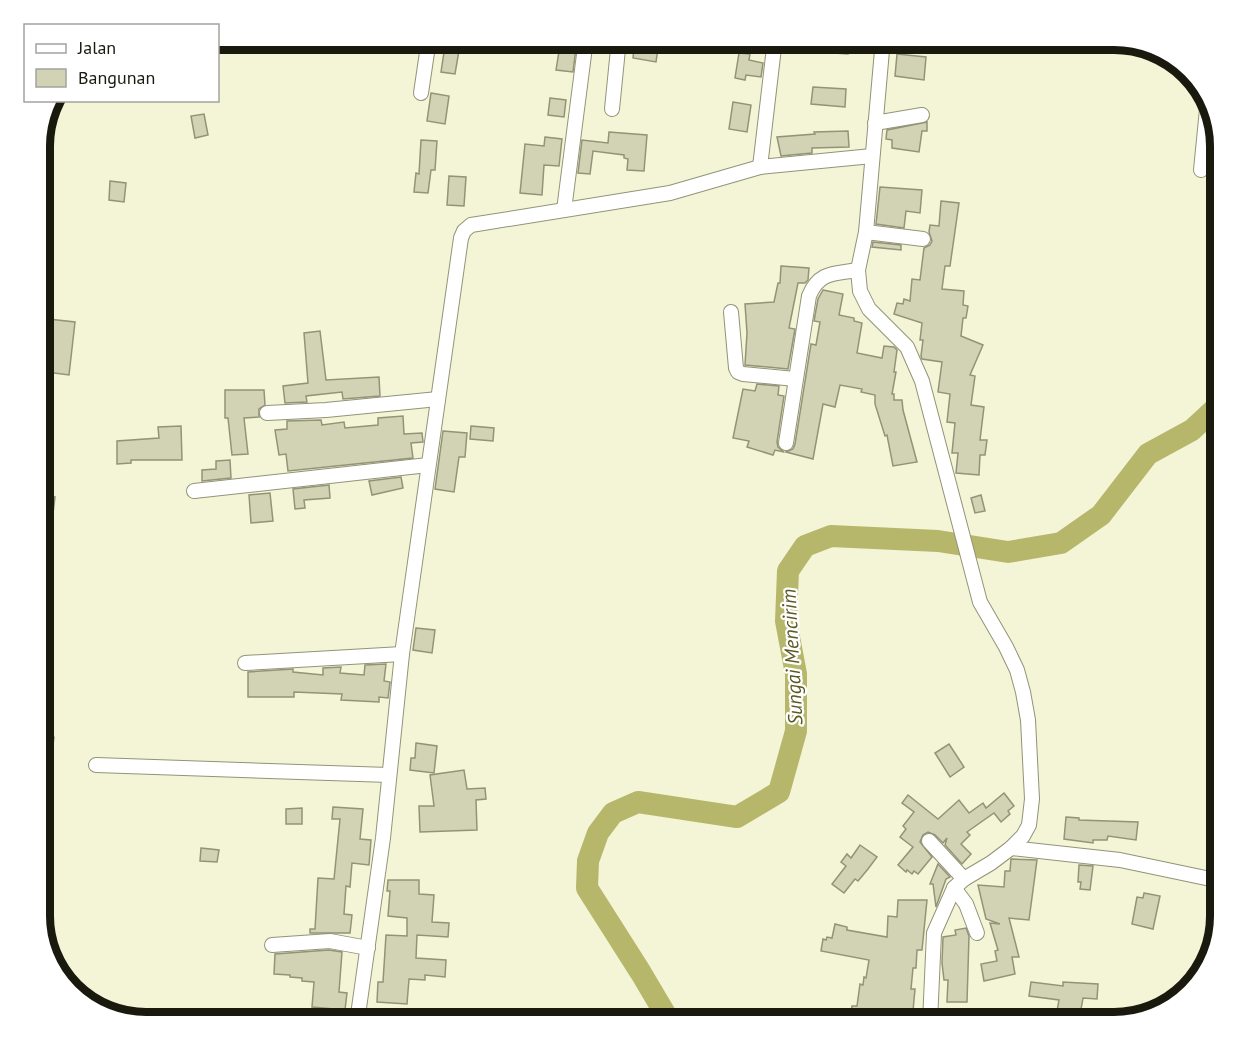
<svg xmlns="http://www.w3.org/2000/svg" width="1259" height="1061" font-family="'PT Sans',sans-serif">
<rect width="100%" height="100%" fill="#f4f5d7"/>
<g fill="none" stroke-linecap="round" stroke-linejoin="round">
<!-- river -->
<polyline stroke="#b7b76c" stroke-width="22" points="670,1022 641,973 587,888 588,861 598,833 613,813 638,802 737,817 779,792 796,731 796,674 786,621 788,571 805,546 831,536 938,541 1008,552 1061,543 1101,515 1148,454 1192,430 1220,404"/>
</g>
<!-- building -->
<g fill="#d2d2b5" stroke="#939377" stroke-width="1.5">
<polygon points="268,39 304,39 303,50 267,45"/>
<polygon points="446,39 461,39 455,74 441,72"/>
<polygon points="561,39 577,39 573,72 556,70"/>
<polygon points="595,39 604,39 602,53 593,52"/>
<polygon points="635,39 653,39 653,47 658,48 656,62 633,58"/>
<polygon points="820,39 849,39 848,54 819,52"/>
<polygon points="739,53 750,54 749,60 763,63 761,77 746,75 745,80 735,78"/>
<polygon points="897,54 926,57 924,80 895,76"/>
<polygon points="813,87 846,89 845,107 811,104"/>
<polygon points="431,93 449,96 445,124 427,121"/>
<polygon points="550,98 566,100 564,117 548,115"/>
<polygon points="733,102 751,105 747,132 729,129"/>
<polygon points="204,114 208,135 195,138 191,116"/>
<polygon points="927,122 927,131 922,131 919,152 892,148 892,140 886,139 887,130"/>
<polygon points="848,131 849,147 812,148 812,153 781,156 777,137 815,134 814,132"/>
<polygon points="609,132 647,135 644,171 627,170 628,159 624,158 624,155 593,151 590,174 578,173 582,140 608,143"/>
<polygon points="545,137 562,139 559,166 544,165 542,195 520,193 525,144 544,146"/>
<polygon points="421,140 437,141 435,170 431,170 428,193 414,192 416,173 419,174"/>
<polygon points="449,176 466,177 464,206 447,205"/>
<polygon points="110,181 126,183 124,202 109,200"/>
<polygon points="880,187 922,190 920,213 906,211 904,228 876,224"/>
<polygon points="941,201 959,203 950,266 945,266 942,289 964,291 963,305 968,306 966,318 963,318 961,336 983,345 970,375 975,376 971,405 984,407 980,440 987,440 985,455 980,455 979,475 956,473 958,453 952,453 955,423 947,422 950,394 938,392 942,362 922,359 921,356 923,340 920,340 922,323 894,314 897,303 903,304 904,299 910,301 912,279 920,280 924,248 930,245 932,241 929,232 930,225 939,226"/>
<polygon points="873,242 901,245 901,250 872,247"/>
<polygon points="781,266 809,268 808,280 805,283 798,283 789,328 795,329 788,369 745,365 747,333 745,304 774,302 778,283 780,283"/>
<polygon points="823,290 843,294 839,315 854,318 854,321 862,323 857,353 882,358 884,346 894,347 897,350 894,372 896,372 892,394 894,394 894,400 902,400 903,410 917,462 893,466 887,435 885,436 875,404 875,395 861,392 862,389 840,385 835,407 823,404 813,459 786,452 793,449 795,444 811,344 816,345 820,322 814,321 818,299"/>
<polygon points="39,318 75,322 69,375 39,371"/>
<polygon points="320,331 326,380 379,377 380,396 343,399 342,392 306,396 307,402 285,403 283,386 308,383 304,333"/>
<polygon points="757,384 779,386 778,395 784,396 777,442 778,447 784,452 775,450 773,455 747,447 749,441 733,438 743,389 755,391"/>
<polygon points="225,390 264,390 265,405 259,409 259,417 244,418 248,454 232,455 228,418 225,418"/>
<polygon points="403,416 404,434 422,433 423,442 411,443 413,458 288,471 286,454 279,455 275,430 287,429 287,421 321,420 322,425 344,422 345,428 378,425 378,418"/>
<polygon points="181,426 182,460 131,460 131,463 117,464 117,441 159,438 158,427"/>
<polygon points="471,426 494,428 493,441 470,439"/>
<polygon points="443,431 467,433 465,457 459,457 454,492 435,489"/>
<polygon points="230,460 231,478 202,481 202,470 216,469 216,461"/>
<polygon points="401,477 403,488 372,495 369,481"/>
<polygon points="329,485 330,498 304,500 305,508 295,509 293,489"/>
<polygon points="270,493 273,521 251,523 249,495"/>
<polygon points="42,495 55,497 52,522 39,520 39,499 41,499"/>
<polygon points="981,495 985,511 975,513 971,498"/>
<polygon points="416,628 435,630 432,653 413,650"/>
<polygon points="386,664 384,681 390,682 388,698 379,697 379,702 341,700 342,694 294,692 294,697 248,697 248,672 293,669 293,672 323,675 323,668 341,667 340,673 364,675 365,665"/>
<polygon points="42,735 54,737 52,752 40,750"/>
<polygon points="416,743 437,746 434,773 410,770 411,758 415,758"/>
<polygon points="949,744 964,767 950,777 935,753"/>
<polygon points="464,770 467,789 485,788 486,799 476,800 477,830 420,832 419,806 434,806 430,775"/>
<polygon points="1004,793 1014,806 1008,811 1010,814 1001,822 994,813 967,832 970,835 961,844 971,854 962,864 945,845 947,838 943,843 935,835 928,832 923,835 920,842 932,857 918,874 914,871 912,874 907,870 906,872 898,865 913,847 900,837 906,829 903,826 914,812 902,803 908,795 938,819 959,800 969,813 983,803 986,808"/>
<polygon points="333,807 363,809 360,839 371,840 369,865 352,863 350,887 346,886 344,914 352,915 350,933 310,933 310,929 315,929 318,878 334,879 340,819 332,819"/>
<polygon points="302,808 302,824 286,824 286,809"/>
<polygon points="1066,817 1079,818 1079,820 1138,822 1136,840 1108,836 1107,840 1093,840 1093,843 1064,839"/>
<polygon points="860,845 877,857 868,869 858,881 855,879 844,893 832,884 846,866 841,862 847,854 851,858"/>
<polygon points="201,848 219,850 217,862 200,861"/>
<polygon points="1011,859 1037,860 1029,920 1009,918 1019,957 1012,957 1015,974 984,981 981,964 997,961 995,951 998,950 990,923 1000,924 986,919 978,885 1004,887 1005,871 1010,871"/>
<polygon points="938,864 950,877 946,879 936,907 933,884 930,884"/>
<polygon points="1079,865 1093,866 1090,890 1080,889 1081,882 1078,882"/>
<polygon points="388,880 419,880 419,894 434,895 432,922 449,923 448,937 417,935 416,958 446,960 445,977 425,975 425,980 409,979 407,1004 377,1002 378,982 383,982 386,935 407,936 407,918 388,916 390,891 387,891"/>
<polygon points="1144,893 1160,896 1153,929 1132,924 1137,897 1143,898"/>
<polygon points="898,900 927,900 922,950 917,950 916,968 913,968 911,989 915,989 912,1022 874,1018 864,1018 863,1022 850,1021 852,1006 857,1006 860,984 863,985 864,977 866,978 869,960 821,951 823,939 826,940 827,937 832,938 835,924 847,927 847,930 887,937 888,916 897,917"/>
<polygon points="966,928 969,936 967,1002 947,1002 948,980 944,980 942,963 943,937 956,935 955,930"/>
<polygon points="329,950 342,952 339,992 347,993 345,1010 312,1007 314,982 302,981 302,978 290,977 290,975 274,974 275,954"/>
<polygon points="1031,982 1063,986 1063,982 1098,984 1097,999 1083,998 1080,1015 1057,1011 1059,1000 1029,996"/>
</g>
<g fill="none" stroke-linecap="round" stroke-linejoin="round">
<defs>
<g id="minor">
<polyline points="883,39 866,232 858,270 860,291 869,309 907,347 922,381 980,602 1006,647 1017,670 1023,692 1028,720 1032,799 1029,825 1023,836 1011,848 991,863 964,879 954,888 934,933 930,1022"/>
<polyline points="421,93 429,39"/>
<polyline points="612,109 619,39"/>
<polyline points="875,123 922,115"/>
<polyline points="760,167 775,39"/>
<polyline points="1201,170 1208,99"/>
<polyline points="564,210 586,39"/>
<polyline points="866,232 923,239"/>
<polyline points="731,312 736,368 738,372 743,374 795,379"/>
<polyline points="267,413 326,410 438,399"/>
<path d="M786 443 809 296C819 271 835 274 858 270"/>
<polyline points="194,491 428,465"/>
<polyline points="245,663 402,654"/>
<polyline points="96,765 389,775"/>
<polyline points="929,841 964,879"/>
<polyline points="1011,848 1120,860 1220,881"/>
<polyline points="954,888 966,904 977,933"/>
<polyline points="272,945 330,941 368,948"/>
<polyline points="357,1022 383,838 402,654 461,238 464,231 471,225 670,193 760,167 872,156"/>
</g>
</defs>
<!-- minor casing -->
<use href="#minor" stroke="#939378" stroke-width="16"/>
<!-- minor -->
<use href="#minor" stroke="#fff" stroke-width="14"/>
</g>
<g text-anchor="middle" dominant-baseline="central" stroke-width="4.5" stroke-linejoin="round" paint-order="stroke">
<!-- water labels -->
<g font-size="20" font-style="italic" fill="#5a5922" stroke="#fff">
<text transform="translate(792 657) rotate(-93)">Sungai Mencirim</text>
</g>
</g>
<!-- crop -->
<path d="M0 0H1259V1061H0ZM146 50H1114A96 96 0 0 1 1210 146V916A96 96 0 0 1 1114 1012H146A96 96 0 0 1 50 916V146A96 96 0 0 1 146 50Z" fill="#fff" fill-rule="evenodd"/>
<path fill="none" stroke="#19190e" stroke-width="8" d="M146 50H1114A96 96 0 0 1 1210 146V916A96 96 0 0 1 1114 1012H146A96 96 0 0 1 50 916V146A96 96 0 0 1 146 50Z"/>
<!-- legend -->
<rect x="24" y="24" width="195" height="78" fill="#ffffff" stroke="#a3a39f" stroke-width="1.5"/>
<rect x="36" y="44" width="30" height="9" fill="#ffffff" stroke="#a3a39f" stroke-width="1.5"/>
<text x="78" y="54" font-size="18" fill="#19190e">Jalan</text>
<rect x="36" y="69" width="30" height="18" fill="#d2d2b5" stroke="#a3a39f" stroke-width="1.5"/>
<text x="78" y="84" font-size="18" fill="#19190e">Bangunan</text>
</svg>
